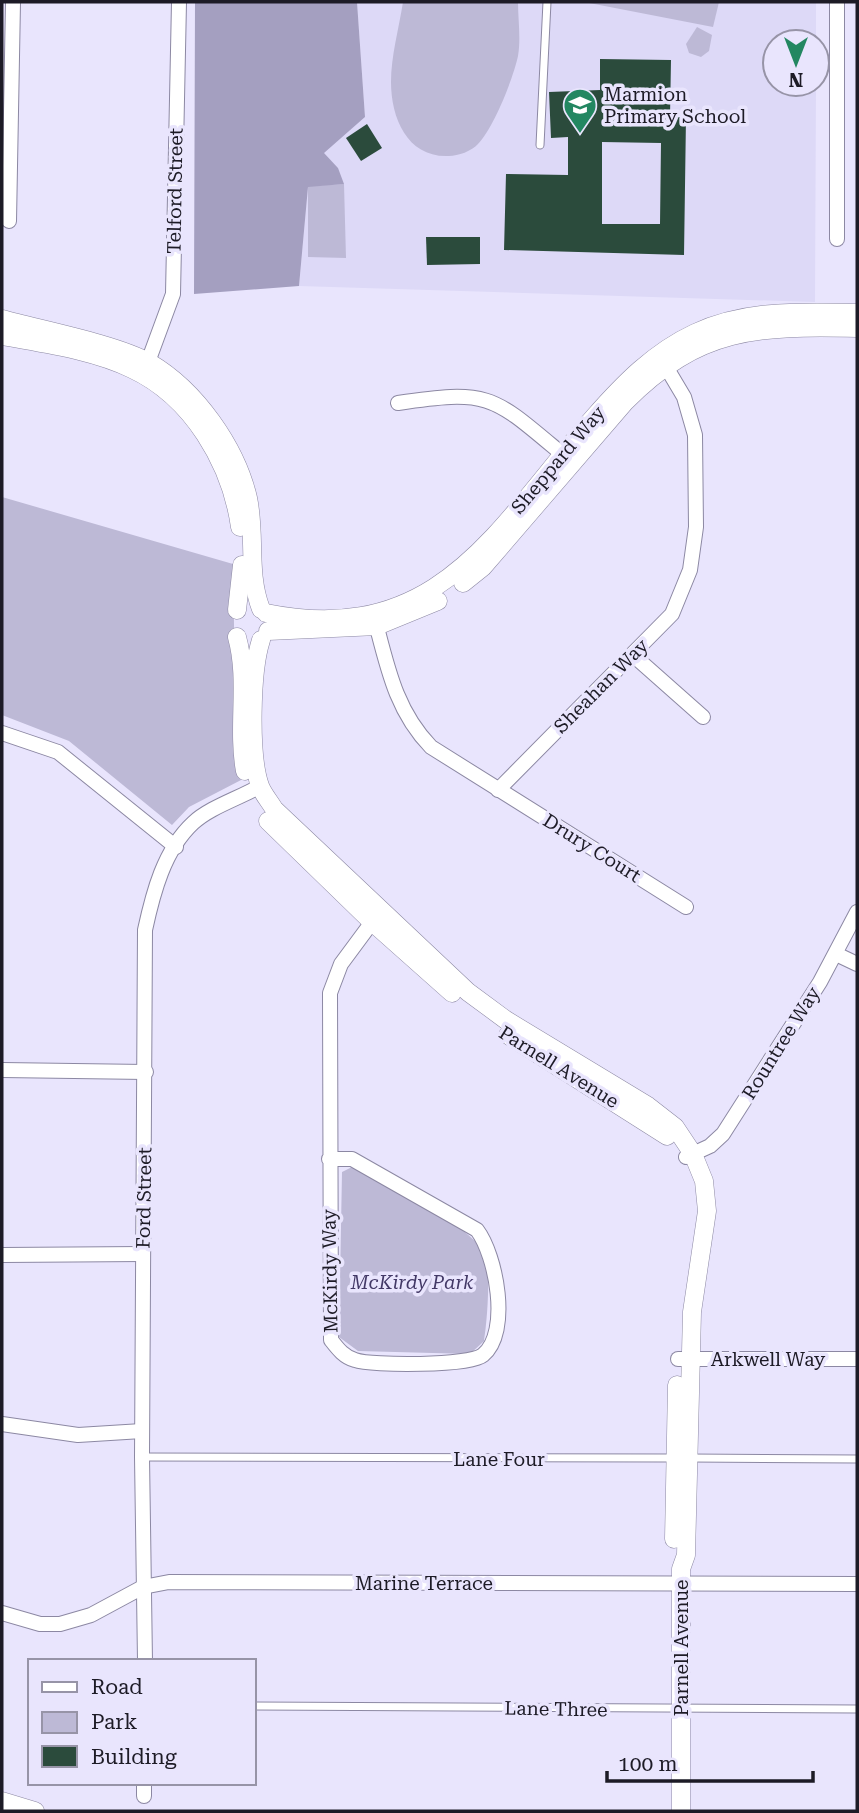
<svg xmlns="http://www.w3.org/2000/svg" width="859" height="1813" font-family="'Roboto Serif',serif">
<rect width="100%" height="100%" fill="#e9e5fd"/>
<!-- built -->
<polygon fill="#ddd9f7" points="357,2 816,2 816,42 775,42 775,84 816,84 815,302 299,286 308,186 338,168 323,153 365,117"/>
<!-- green -->
<g fill="#bdb9d6">
<path d="M403 2H518C518 19 521 39 518 56 513 79 494 127 478 144 472 151 458 156 449 156 408 158 391 119 391 82 391 56 399 28 403 2Z"/>
<polygon points="584,2 719,2 713,27"/>
<polygon points="697,27 712,35 709,51 701,57 689,53 686,44"/>
<polygon points="344,184 346,258 308,257 308,186"/>
<polygon points="2,497 233,564 236,747 243,779 189,807 172,825 69,741 2,715"/>
<path d="M352 1167C384 1185 466 1222 483 1251 492 1266 487 1323 484 1341L470 1354 358 1351 339 1337 342 1172Z"/>
</g>
<!-- forest -->
<polygon fill="#a49fc0" points="195,2 357,2 365,117 324,153 338,168 344,184 308,187 299,286 194,294"/>
<!-- building -->
<g fill="#2b4b3c" fill-rule="evenodd">
<path d="M600 59 671 60 670 117H686L684 255 504 250 506 174 568 175V137L551 138 549 92 600 90ZM602 142 661 143 660 224H602Z"/>
<polygon points="367,124 382,148 361,161 346,138"/>
<polygon points="426,237 480,237 480,264 427,265"/>
</g>
<g fill="none" stroke-linecap="round" stroke-linejoin="round">
<defs>
<g id="service">
<polyline points="540,145 547,2"/>
<polyline points="142,1457 675,1458"/>
<polyline points="690,1458 857,1459"/>
<polyline points="254,1706 857,1709"/>
</g>
<g id="minor">
<polyline points="837,2 837,239"/>
<polyline points="9,221 13,2"/>
<polyline points="145,370 173,294 179,2"/>
<path d="M398 403C490 389 493 396 562 454"/>
<path d="M374 616C387 665 395 710 431 747L686 907"/>
<polyline points="633,655 703,717"/>
<polyline points="2,733 58,752 176,847"/>
<polyline points="498,790 672,614 690,570 696,527 695,435 684,397 662,360"/>
<polyline points="836,954 857,964"/>
<polyline points="2,1070 146,1072"/>
<polyline points="686,1157 710,1146 723,1134 820,982 857,912"/>
<path d="M329 1159H352L477 1230C496 1255 511 1332 483 1355 470 1366 372 1366 355 1360 344 1357 338 1349 331 1340L330 993 341 964 378 914"/>
<polyline points="2,1255 143,1254"/>
<polyline points="678,1359 857,1359"/>
<polyline points="2,1424 78,1435 142,1431"/>
<polyline points="2,1613 40,1624 60,1624 91,1615 143,1587 169,1582 857,1584"/>
<path d="M145 1661 142 1457 145 930C153 893 164 850 193 823 210 807 240 798 260 786"/>
<polyline points="144,1796 144,1783"/>
</g>
<g id="tertiary">
<path d="M2 319C42 330 116 344 150 363 196 390 236 447 248 498 256 535 247 573 261 609"/>
<path d="M2 336C45 344 92 350 132 369 192 397 231 463 240 527"/>
<path d="M463 583 483 567 625 402C699 327 758 326 857 328"/>
<polyline points="237,610 242,565"/>
<path d="M266 613C439 648 496 529 594 417 623 384 654 352 695 333 747 309 802 312 857 313"/>
<polyline points="268,631 377,626 438,601"/>
<path d="M237 637C249 680 237 727 245 771"/>
<path d="M261 640C251 671 249 755 260 786 263 794 270 802 274 809L468 992 506 1020 648 1106 675 1127 693 1154 704 1181 707 1211 692 1312 686 1555 681 1569V1811"/>
<polyline points="268,821 371,921 452,993"/>
<polyline points="508,1035 667,1136"/>
<polyline points="674,1539 677,1385"/>
<polyline points="2,1801 35,1811"/>
</g>
</defs>
<!-- service casing -->
<use href="#service" stroke="#8c88a3" stroke-width="9"/>
<!-- minor casing -->
<use href="#minor" stroke="#8c88a3" stroke-width="16"/>
<!-- tertiary casing -->
<use href="#tertiary" stroke="#8c88a3" stroke-width="19"/>
<!-- service -->
<use href="#service" stroke="#fff" stroke-width="7"/>
<!-- minor -->
<use href="#minor" stroke="#fff" stroke-width="14"/>
<!-- tertiary -->
<use href="#tertiary" stroke="#fff" stroke-width="18"/>
</g>
<!-- icons -->
<defs>
<symbol id="school-pin" viewBox="-11 -11 22 30"><path d="M0 17L-7.5 6A9.5 9.5 0 1 1 7.5 6Z" fill="#238761" stroke="#e9e5fd"/><path d="M0-5L7-2L0 1L-7-2ZM-4 1L0 2.5L4 1V4Q0 6-4 4Z" fill="#fff"/></symbol>
</defs>
<g fill-rule="evenodd">
<use href="#school-pin" x="561" y="86" width="38" height="52"/>
</g>
<g text-anchor="middle" dominant-baseline="central" stroke-width="7" stroke-linejoin="round" paint-order="stroke">
<!-- poi labels -->
<g font-size="19" fill="#1d1b26" stroke="#e9e5fd" text-anchor="start">
<text x="604" y="94">Marmion<tspan x="604" dy="22">Primary School</tspan></text>
</g>
<!-- street labels -->
<g font-size="19" fill="#1d1b26" stroke="#e9e5fd">
<text transform="translate(175 191) rotate(-89)">Telford Street</text>
<text transform="translate(558 460) rotate(-50)">Sheppard Way</text>
<text transform="translate(601 686) rotate(-45)">Sheahan Way</text>
<text transform="translate(592 848) rotate(32)">Drury Court</text>
<text transform="translate(781 1043) rotate(-58)">Rountree Way</text>
<text transform="translate(559 1067) rotate(32)">Parnell Avenue</text>
<text transform="translate(144 1198) rotate(-89)">Ford Street</text>
<text transform="translate(330 1271) rotate(-91)">McKirdy Way</text>
<text x="768" y="1359">Arkwell Way</text>
<text x="499" y="1459">Lane Four</text>
<text x="424" y="1583">Marine Terrace</text>
<text transform="translate(681 1648) rotate(-90)">Parnell Avenue</text>
<text transform="translate(556 1709) rotate(1)">Lane Three</text>
</g>
<!-- park labels -->
<g font-size="19" font-style="italic" fill="#433967" stroke="#e9e5fd">
<text x="412" y="1282">McKirdy Park</text>
</g>
</g>
<!-- border -->
<rect width="859" height="1813" fill="none" stroke="#1d1b26" stroke-width="7"/>
<!-- legend -->
<rect x="28" y="1659" width="228" height="126" fill="#e9e5fd" stroke="#9794a7" stroke-width="2"/>
<rect x="42" y="1682" width="35" height="10" fill="#ffffff" stroke="#9794a7" stroke-width="2"/>
<text x="91" y="1694" font-size="21" fill="#1d1b26">Road</text>
<rect x="42" y="1712" width="35" height="21" fill="#bdb9d6" stroke="#9794a7" stroke-width="2"/>
<text x="91" y="1729" font-size="21" fill="#1d1b26">Park</text>
<rect x="42" y="1746" width="35" height="21" fill="#2b4b3c" stroke="#9794a7" stroke-width="2"/>
<text x="91" y="1764" font-size="21" fill="#1d1b26">Building</text>
<!-- north arrow -->
<g transform="translate(796 63) rotate(180)"><circle r="33" fill="#e9e5fd" stroke="#9794a7" stroke-width="2"/>
<path d="M0-5L12 26L0 18L-12 26Z" fill="#238761"/>
<text y="-10" font-size="19" font-weight="bold" text-anchor="middle" fill="#1d1b26">N</text>
</g>
<!-- scale -->
<path d="M607 1771v10h206v-10" fill="none" stroke="#1d1b26" stroke-width="3.5"/>
<text x="618" y="1771" font-size="21" fill="#1d1b26" stroke="#e9e5fd" stroke-width="5" paint-order="stroke">100 m</text>
</svg>
